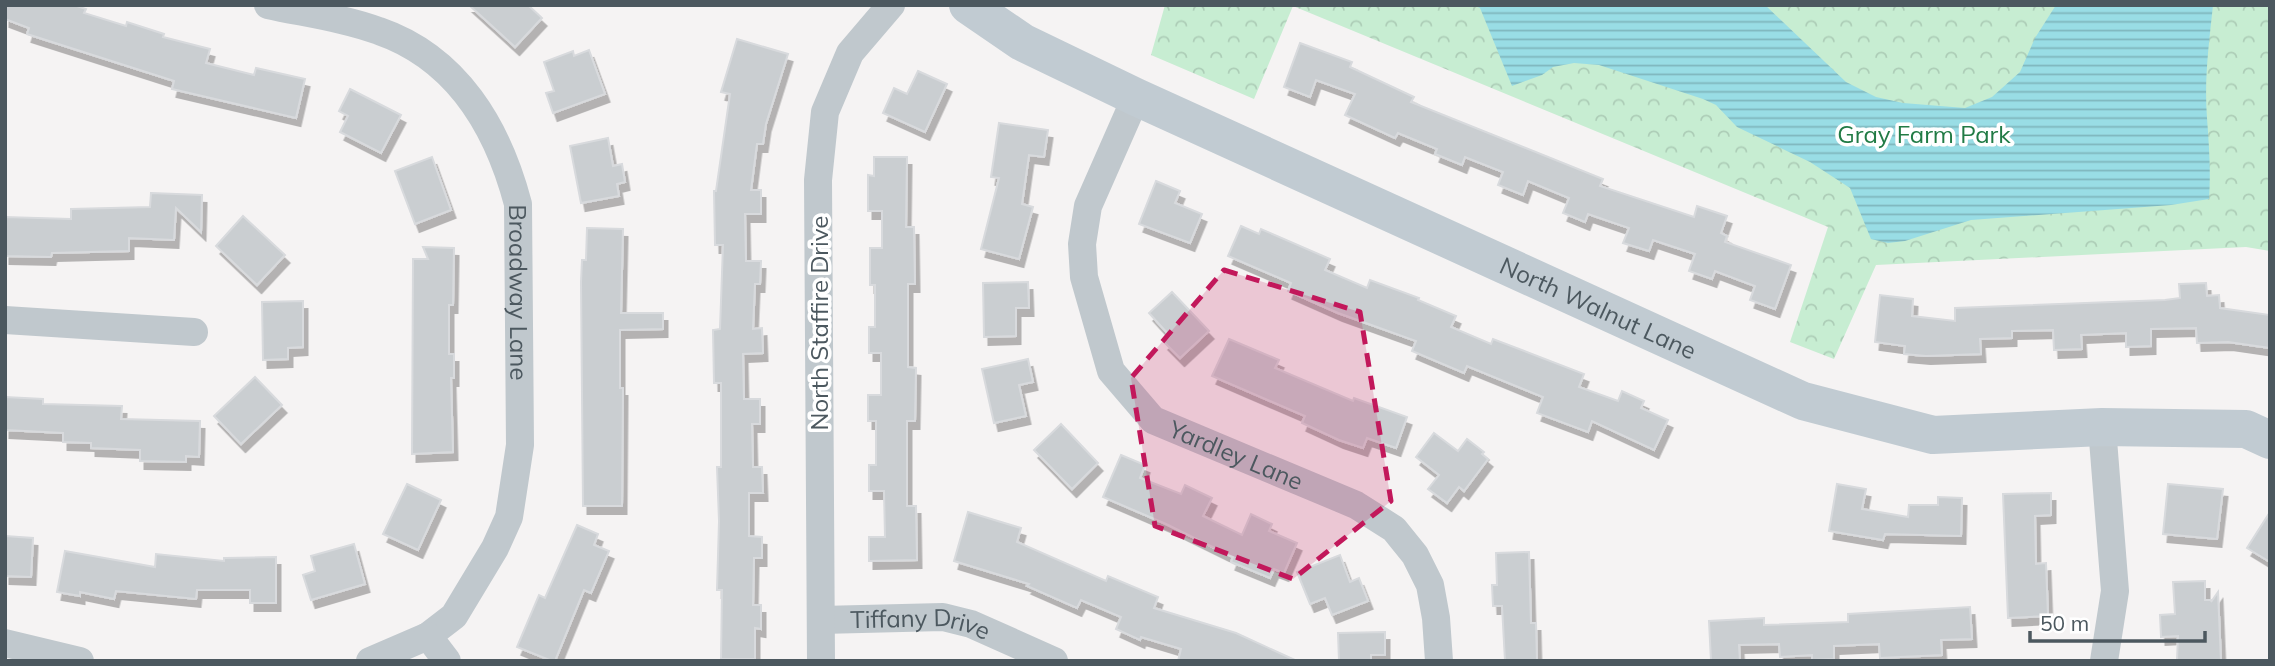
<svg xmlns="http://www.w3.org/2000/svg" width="2275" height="666" font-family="Mulish,sans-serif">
<defs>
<pattern id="forest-crowns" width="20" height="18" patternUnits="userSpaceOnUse" patternTransform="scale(1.75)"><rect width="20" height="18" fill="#c7edd2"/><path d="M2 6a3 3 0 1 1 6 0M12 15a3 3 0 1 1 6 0" fill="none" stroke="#adcdb7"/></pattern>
<pattern id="water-rules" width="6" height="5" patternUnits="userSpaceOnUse" patternTransform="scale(1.75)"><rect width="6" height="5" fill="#99dde5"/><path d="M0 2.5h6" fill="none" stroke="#7fb6bd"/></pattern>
<filter id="shadow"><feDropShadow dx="4.5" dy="8" stdDeviation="0" flood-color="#0004"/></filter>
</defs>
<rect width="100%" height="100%" fill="#f5f3f3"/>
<!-- forest -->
<polygon fill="url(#forest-crowns)" points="1165,5 2270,5 2270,251 2246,247 1876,265 1834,359 1790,342 1828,227 1293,6 1254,99 1151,55"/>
<!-- water -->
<path fill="url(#water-rules)" d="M1473 5H1765L1846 82 1876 97 1903 103 1965 108 1992 97 2020 72 2035 38 2056 5H2213C2209 43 2204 80 2207 118 2209 146 2211 171 2209 199L2171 205 1971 220 1905 241 1888 243 1871 239 1850 188 1810 162 1737 127 1716 105 1703 99 1599 65 1574 63 1553 67 1542 75 1512 86 1480 8Z"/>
<!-- building -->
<g fill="#caced1" stroke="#d8dadd" stroke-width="2" filter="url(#shadow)">
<polygon points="5,5 74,5 86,9 84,13 126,26 127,22 164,34 163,37 210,49 206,63 254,75 256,68 305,79 296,118 172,89 174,81 27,34 29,28 5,19"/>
<polygon points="469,5 528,5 542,18 515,47"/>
<polygon points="737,39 788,54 766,124 763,144 757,144 751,190 761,190 761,214 745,214 746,261 761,261 760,284 755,284 753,329 762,328 763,353 743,354 744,399 760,399 760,424 752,424 753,467 762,467 763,493 749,493 749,536 762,537 762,558 754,558 753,605 761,605 761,629 755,628 755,659 721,659 722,590 717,590 719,521 717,467 721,467 721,383 714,383 713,330 720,329 723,245 715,245 714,191 716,191 730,94 721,92"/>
<polygon points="1300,43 1352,62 1350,67 1414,97 1411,102 1603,179 1600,186 1694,217 1697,206 1727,216 1721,233 1727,236 1725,242 1791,265 1775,309 1750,300 1755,286 1715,271 1712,279 1689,271 1695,254 1653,240 1649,251 1623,243 1629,228 1588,214 1585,222 1563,213 1569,198 1528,181 1523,195 1498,185 1503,172 1465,157 1462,165 1435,154 1437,149 1398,133 1395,138 1345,115 1355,94 1316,80 1310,97 1284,87"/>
<polygon points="589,50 605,94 553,113 546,93 554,91 544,62 573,51 574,56"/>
<polygon points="918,71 947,84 925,132 883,113 894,88 907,94"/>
<polygon points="350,89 401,115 381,153 340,132 348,116 339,111"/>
<polygon points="999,123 1048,130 1044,157 1029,155 1022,204 1033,207 1019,259 981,249 999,178 991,177"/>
<polygon points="608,138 613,166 622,164 625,182 617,184 619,196 581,203 570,146"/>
<polygon points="432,157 451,210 415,224 395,171"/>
<polygon points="874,157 907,157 906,227 914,227 915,284 908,284 908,367 916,368 915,421 907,421 907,506 916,506 917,560 869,561 869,537 885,537 884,491 869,491 869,465 876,465 876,421 868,421 868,395 881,395 881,353 869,353 869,327 875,327 875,285 870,285 870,248 882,248 882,211 868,211 868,175 874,176"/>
<polygon points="1156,181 1180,191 1175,203 1202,214 1190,243 1139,224"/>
<polygon points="151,193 202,195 201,232 176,208 174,240 129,238 129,251 52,253 51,257 5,256 5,217 71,219 71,209 150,207"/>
<polygon points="243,216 285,255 257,285 216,246"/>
<polygon points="1241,226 1259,234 1261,229 1330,259 1325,270 1367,288 1370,280 1419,298 1418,300 1456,316 1451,327 1491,344 1493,339 1584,374 1579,387 1618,401 1622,391 1644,401 1641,408 1668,420 1654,450 1592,421 1588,432 1537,413 1543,397 1467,366 1464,373 1412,351 1416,341 1338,313 1288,291 1291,283 1228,256"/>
<polygon points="587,228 623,229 621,313 663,313 663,329 620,330 620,388 623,388 622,506 583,506 581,282 582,260 586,260"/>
<polygon points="423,247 454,248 453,305 449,305 449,354 454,354 454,378 451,378 453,452 412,454 413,259 428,259"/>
<polygon points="1028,282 1029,308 1016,308 1016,336 984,337 983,283"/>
<polygon points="2206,283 2207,296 2219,295 2220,308 2270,315 2270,348 2228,342 2197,343 2196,328 2151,329 2151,346 2126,347 2126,333 2081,335 2082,349 2054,350 2053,330 2012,331 2012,338 1980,339 1981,354 1926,356 1904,354 1905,346 1875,342 1880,295 1913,299 1912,316 1955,321 1955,308 2165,300 2180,298 2179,284"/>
<polygon points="1172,292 1209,331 1180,358 1164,342 1170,336 1149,313"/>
<polygon points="303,301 303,347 288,348 288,359 263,360 262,302"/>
<polygon points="1229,339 1279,360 1275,368 1353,401 1354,398 1407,417 1396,448 1367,438 1363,448 1339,440 1302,423 1305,416 1212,376"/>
<polygon points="1028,359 1033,382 1019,385 1026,416 994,423 982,369"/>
<polygon points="255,377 282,405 241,444 214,416"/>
<polygon points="5,397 43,399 43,404 122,406 121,419 200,421 199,457 186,456 186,462 140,461 140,450 91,448 91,443 63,442 63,433 5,430"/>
<polygon points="1061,424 1098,463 1072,489 1034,450"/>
<polygon points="1434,433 1458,451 1467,439 1484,452 1482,454 1488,459 1464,491 1459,487 1447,503 1428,489 1439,475 1416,457"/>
<polygon points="1121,455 1145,465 1140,478 1181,494 1185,485 1212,498 1203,516 1242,535 1251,514 1272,524 1269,531 1297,543 1284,573 1274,569 1270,578 1231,562 1233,557 1166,524 1103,497"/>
<polygon points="407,484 441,500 418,550 383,534"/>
<polygon points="1837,484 1866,489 1862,509 1908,517 1909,505 1938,505 1938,497 1962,498 1961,536 1885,534 1883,540 1829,531"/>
<polygon points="2168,484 2223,489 2217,539 2163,534"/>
<polygon points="2051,493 2051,515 2035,516 2036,564 2046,563 2048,616 2008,618 2003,494"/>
<polygon points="968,512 1021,528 1017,542 1106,581 1108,576 1158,597 1154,608 1236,633 1297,661 1178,661 1181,649 1141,637 1140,640 1116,629 1121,617 1081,600 1077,608 1027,586 1029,584 954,561"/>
<polygon points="2270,512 2270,562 2247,548"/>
<polygon points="577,525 598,534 594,545 609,551 591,593 584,590 555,661 552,661 517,647 539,595 545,598"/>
<polygon points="5,536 33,538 31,577 5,576"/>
<polygon points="354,544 365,584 311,600 303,575 315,571 311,556"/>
<polygon points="65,551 155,567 156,554 224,561 224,558 276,557 276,603 250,603 250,590 197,590 196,599 116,591 114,599 80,592 80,596 57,592"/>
<polygon points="1529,552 1531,623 1536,623 1537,661 1505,661 1502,606 1493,606 1492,585 1497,585 1496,553"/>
<polygon points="1340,555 1350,582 1359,578 1368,601 1332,615 1325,598 1310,604 1297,572"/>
<polygon points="2205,581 2205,600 2212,600 2211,602 2218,592 2221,661 2177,661 2178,636 2161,637 2160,615 2175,614 2173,582"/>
<polygon points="1970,607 1972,639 1941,640 1942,655 1880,658 1879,644 1834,646 1834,659 1812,660 1812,655 1780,657 1779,644 1739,645 1740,661 1711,661 1709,621 1764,618 1764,625 1848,622 1848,614"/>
<polygon points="1385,632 1385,655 1371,655 1371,661 1339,661 1338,633"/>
</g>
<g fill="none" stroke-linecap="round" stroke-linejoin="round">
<!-- street -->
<g stroke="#c0c8cd" stroke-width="28">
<path id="s1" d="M268 5C304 13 344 18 379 31 457 58 498 128 518 204L520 445 509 517 495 548 454 616 428 636 370 661"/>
<path id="s2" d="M1136 97 1088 206 1082 244 1084 277 1111 371 1153 420 1356 505 1394 529 1415 555 1430 585 1436 618 1439 661"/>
<polyline points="5,320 194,332"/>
<polyline points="2102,427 2115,591 2104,661"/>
<path id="s3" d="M821 620 943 617 971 624 1054 661"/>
<polyline points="428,636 447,661"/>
<polyline points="5,643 80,661"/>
<polyline points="821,661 818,180 825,112 850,53 891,5"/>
</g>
<!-- secondary -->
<path stroke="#c1cbd2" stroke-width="38" id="s4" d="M968 5 1022 42 1136 97 1803 401 1933 435 2102 427 2246 429 2270 440"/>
</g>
<!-- marked area -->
<path fill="#c2185b" fill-opacity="0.2" stroke="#c2185b" stroke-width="5" stroke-dasharray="14 9" stroke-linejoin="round" d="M1224 270 1360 312 1391 501 1293 579 1155 526 1131 378Z"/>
<g text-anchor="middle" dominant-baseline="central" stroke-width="7" stroke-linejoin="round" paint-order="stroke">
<!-- park labels -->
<g font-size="24" fill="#217b45" stroke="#fff">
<text x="1924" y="134">Gray Farm Park</text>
</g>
<!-- street labels -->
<g font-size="24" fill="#4c585f" stroke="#fff">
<text stroke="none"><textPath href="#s1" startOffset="434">Broadway Lane</textPath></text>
<text stroke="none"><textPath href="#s4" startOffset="700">North Walnut Lane</textPath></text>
<text transform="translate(819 323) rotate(-90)">North Staffire Drive</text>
<text stroke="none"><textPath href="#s2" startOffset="443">Yardley Lane</textPath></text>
<text stroke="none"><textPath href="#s3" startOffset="100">Tiffany Drive</textPath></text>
</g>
</g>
<!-- border -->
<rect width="2275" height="666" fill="none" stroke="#4c585f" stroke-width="14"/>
<!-- scale -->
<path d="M2030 631v10h175v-10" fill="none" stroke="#4c585f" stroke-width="3.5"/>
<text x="2040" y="631" font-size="21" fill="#4c585f" stroke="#ffffff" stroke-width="5" paint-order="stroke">50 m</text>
</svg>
